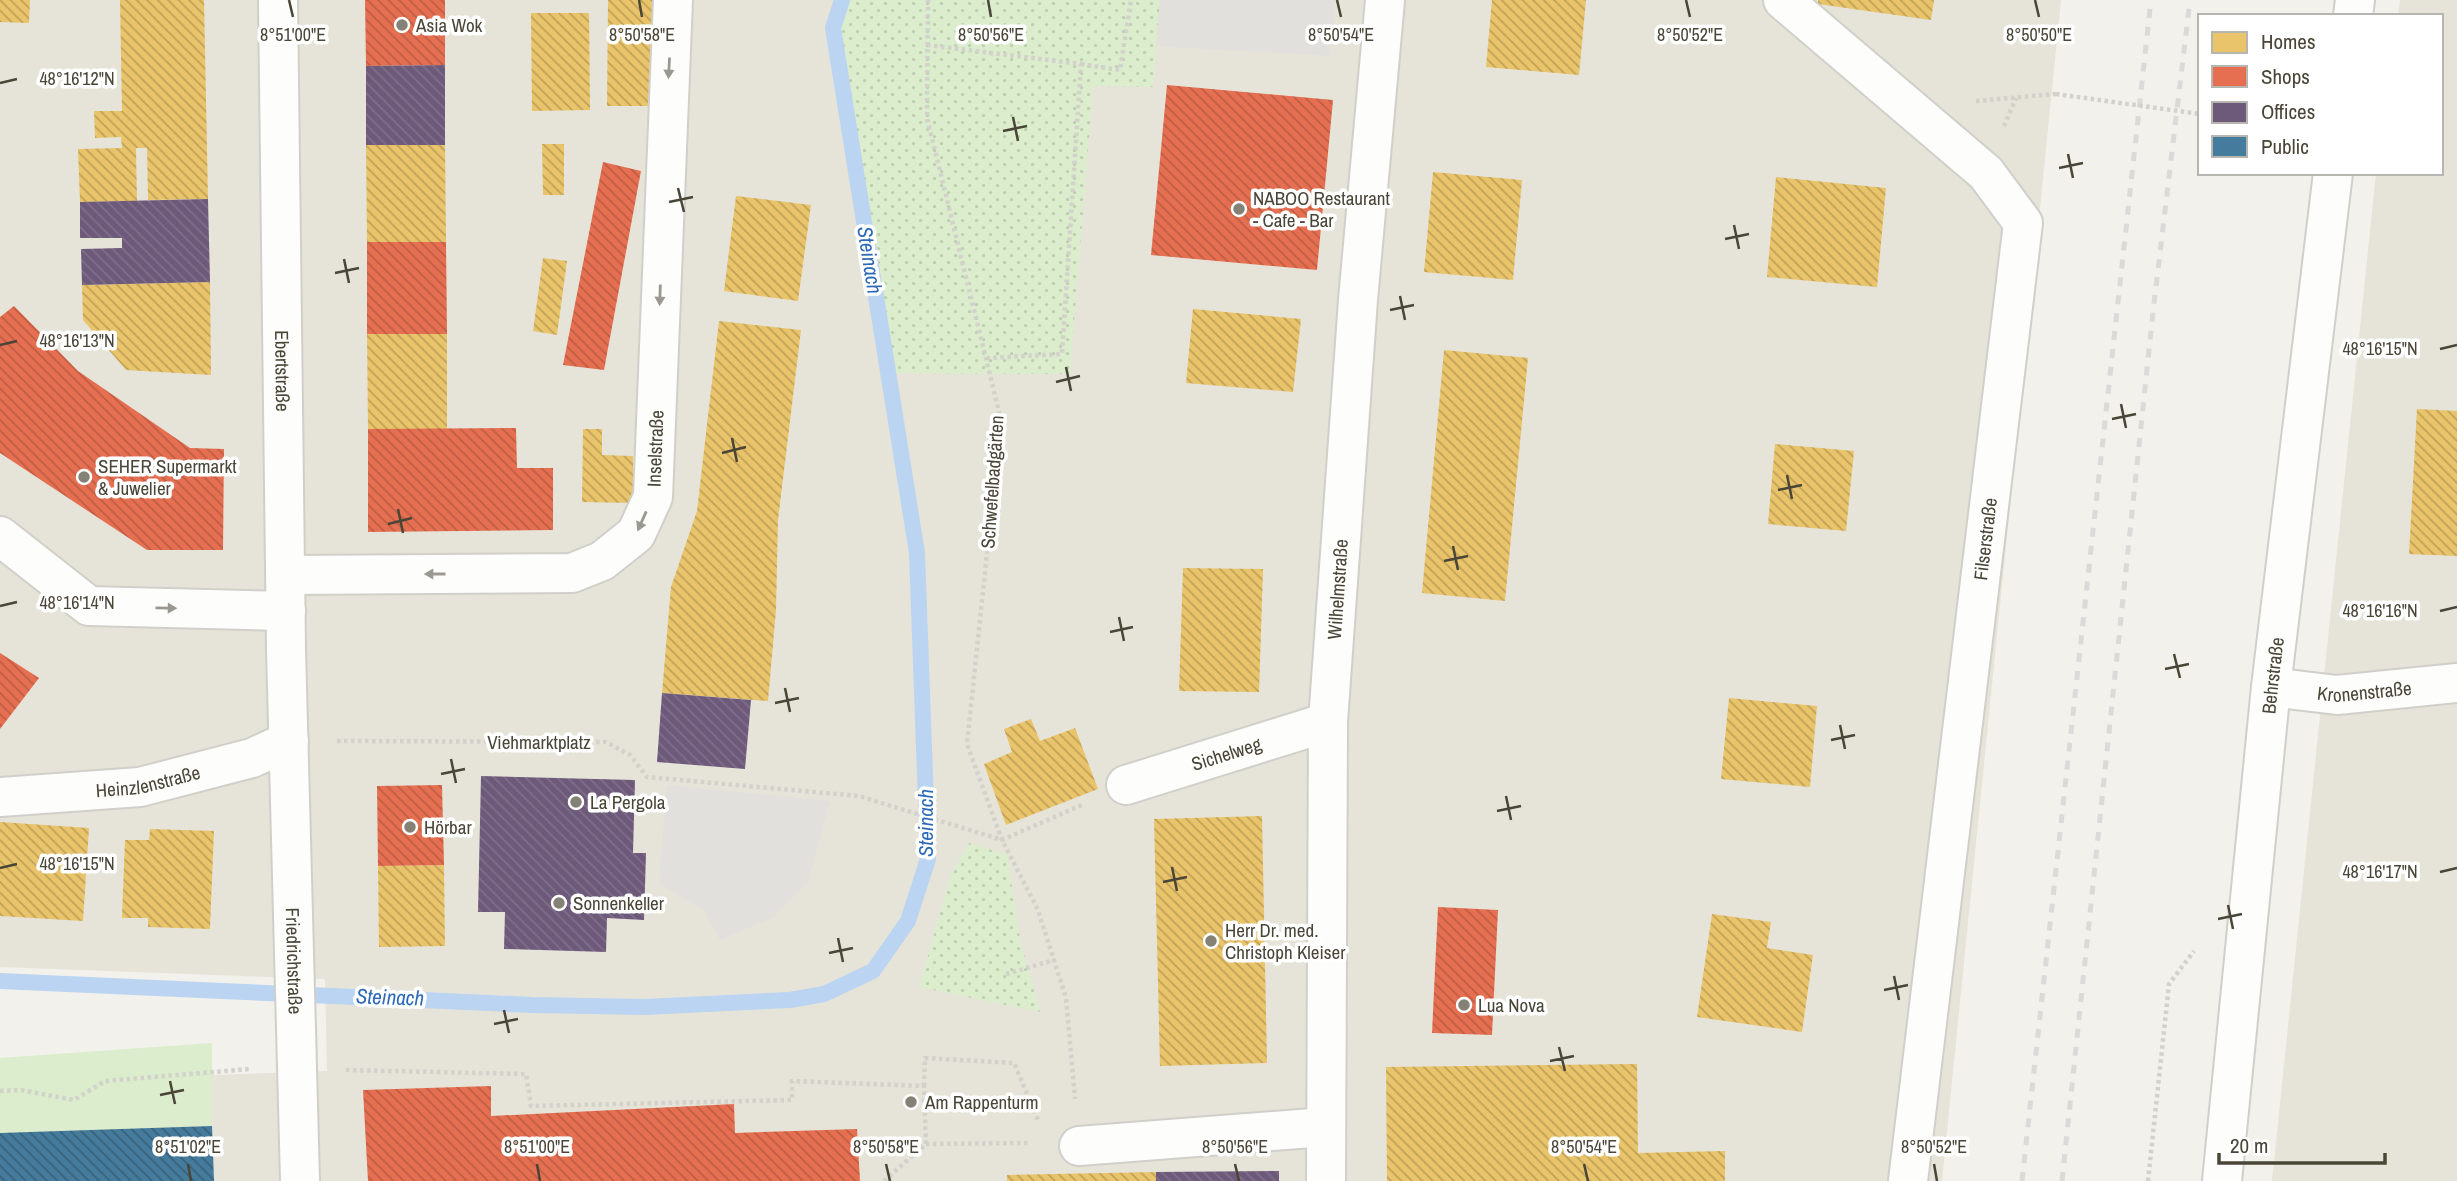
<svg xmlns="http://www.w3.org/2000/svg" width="2457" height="1181" font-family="'Archivo Narrow',sans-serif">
<defs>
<pattern id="grass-dots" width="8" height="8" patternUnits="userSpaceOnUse" patternTransform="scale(1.75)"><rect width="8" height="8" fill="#dbedcc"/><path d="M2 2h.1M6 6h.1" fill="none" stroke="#bdcdb0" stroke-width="1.8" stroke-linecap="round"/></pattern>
<pattern id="homes-back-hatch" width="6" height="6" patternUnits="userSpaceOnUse" patternTransform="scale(1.75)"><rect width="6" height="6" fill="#e9c46a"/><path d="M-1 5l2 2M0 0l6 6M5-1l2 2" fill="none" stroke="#bfa158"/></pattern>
<pattern id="shops-back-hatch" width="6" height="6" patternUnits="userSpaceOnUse" patternTransform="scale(1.75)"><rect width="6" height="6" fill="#e76f51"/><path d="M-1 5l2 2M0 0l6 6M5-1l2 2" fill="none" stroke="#bd5d44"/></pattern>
<pattern id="offices-back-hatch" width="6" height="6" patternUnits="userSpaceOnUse" patternTransform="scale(1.75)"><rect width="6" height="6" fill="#6d597a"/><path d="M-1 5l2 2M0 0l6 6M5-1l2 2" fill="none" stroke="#7f6f89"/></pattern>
<pattern id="public-back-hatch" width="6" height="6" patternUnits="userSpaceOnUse" patternTransform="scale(1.75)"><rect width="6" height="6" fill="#457b9d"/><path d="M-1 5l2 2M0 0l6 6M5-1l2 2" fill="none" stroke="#39627a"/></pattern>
</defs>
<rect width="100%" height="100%" fill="#f2f1ec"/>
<!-- residential -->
<g fill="#e6e4d9">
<polygon points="0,0 2061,0 1942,1181 0,1181 0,1082 327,1071 325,979 0,967"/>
<polygon points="2400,0 2457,0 2457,1181 2272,1181 2376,173 2441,173 2441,16 2398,16"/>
</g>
<!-- grass -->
<g fill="url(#grass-dots)">
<polygon points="842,0 1160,0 1153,87 1093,86 1070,374 888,373 833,28"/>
<polygon points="969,843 1007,855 1020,939 1040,1012 919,987 951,875"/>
</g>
<!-- garden -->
<polygon fill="#dbedcc" points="212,1043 212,1126 0,1133 0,1058"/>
<!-- parking -->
<g fill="#e1e0dc">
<polygon points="1160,0 1335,0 1330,56 1156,46"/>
<polygon points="667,785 830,801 808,883 774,917 720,940 704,911 659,883"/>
</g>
<!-- homes -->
<g fill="url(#homes-back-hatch)">
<polygon points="0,0 30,0 29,23 0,22"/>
<polygon points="120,0 204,0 208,199 148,200 147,148 136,148 137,201 80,202 78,149 122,148 121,137 95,138 94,111 122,111"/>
<polygon points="608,0 653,0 651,106 607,106"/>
<polygon points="1492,0 1586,0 1579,75 1486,67"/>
<polygon points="1818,0 1934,0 1931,20 1818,4"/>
<polygon points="531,13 589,13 590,110 532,111"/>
<polygon points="542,144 564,144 564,195 543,195"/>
<polygon points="366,145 445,145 446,242 367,242"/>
<polygon points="1433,172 1522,180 1513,280 1424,272"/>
<polygon points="1776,177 1886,188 1877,287 1767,277"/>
<polygon points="736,196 811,205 798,301 724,291"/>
<polygon points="543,258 567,261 557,335 533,331"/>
<polygon points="210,282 211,375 126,370 83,320 82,285"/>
<polygon points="1193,309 1301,319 1293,392 1186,383"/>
<polygon points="719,321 801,330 778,520 776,610 768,701 662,693 671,587 697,511"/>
<polygon points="367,334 447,334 447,429 368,429"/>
<polygon points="1444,350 1528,358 1505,601 1422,593"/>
<polygon points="2417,409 2457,411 2457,556 2409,554"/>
<polygon points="583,429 602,429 602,455 633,456 633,503 582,502"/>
<polygon points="1775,444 1854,451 1846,531 1768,524"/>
<polygon points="1183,568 1263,569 1259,692 1179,691"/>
<polygon points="1729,698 1817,706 1810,787 1721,779"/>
<polygon points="1031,719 1040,741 1075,728 1098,789 1006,825 984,764 1012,752 1004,729"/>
<polygon points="1262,816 1267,1063 1160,1066 1154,819"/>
<polygon points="0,822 89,828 83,921 0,916"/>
<polygon points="150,829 214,831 210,929 148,927 148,918 122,918 125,840 149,840"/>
<polygon points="444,865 445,946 379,947 378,866"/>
<polygon points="1712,914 1771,922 1767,948 1813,955 1802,1032 1697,1017"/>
<polygon points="1637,1064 1638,1153 1725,1151 1725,1181 1387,1181 1386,1067"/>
<polygon points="1156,1172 1156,1181 1007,1181 1007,1175"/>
</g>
<!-- shops -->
<g fill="url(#shops-back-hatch)">
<polygon points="365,0 445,0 445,65 366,66"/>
<polygon points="1167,85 1333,100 1317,270 1151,255"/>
<polygon points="603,162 641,171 604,370 563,365"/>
<polygon points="367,242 446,242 447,334 367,334"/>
<polygon points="14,306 78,371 190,448 224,449 223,550 147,550 0,453 0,317"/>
<polygon points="516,428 517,468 553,468 553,530 368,532 368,429"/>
<polygon points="0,653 39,678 0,729"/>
<polygon points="442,785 444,865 378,866 377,786"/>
<polygon points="1438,907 1498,910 1492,1035 1432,1033"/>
<polygon points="491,1086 491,1116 734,1104 735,1133 857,1129 860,1181 368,1181 363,1090"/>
</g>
<!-- offices -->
<g fill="url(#offices-back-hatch)">
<polygon points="445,65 445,145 366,145 366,66"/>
<polygon points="208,199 210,282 82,285 81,249 122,248 122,238 80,238 80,202"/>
<polygon points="662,693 751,700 745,769 657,762"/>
<polygon points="481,776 635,780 633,853 646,853 644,920 607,918 606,952 504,949 505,912 478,912"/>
<polygon points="1279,1171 1279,1181 1156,1181 1156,1172"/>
</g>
<!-- public -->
<polygon fill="url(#public-back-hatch)" points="212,1126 214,1181 0,1181 0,1133"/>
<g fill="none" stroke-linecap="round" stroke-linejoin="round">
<!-- stream -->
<polyline stroke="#bbd4f1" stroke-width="16" points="0,981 533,1005 644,1007 790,1000 824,994 873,971 908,921 928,859 917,553 833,28 842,0"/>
<defs>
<g id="minor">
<path id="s1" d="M278 0 286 649 300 1181"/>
<polyline points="1783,0 1986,173 2023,223 1908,1181"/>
<polyline points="0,536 89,606 286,611"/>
<path id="s2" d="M287 575 572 573 602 561 636 534 653 497 673 0"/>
<path id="s3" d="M2271 687 2337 695 2457 683"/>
<path id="s4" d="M1126 785 1328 722"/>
<path id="s5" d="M0 797 140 787 252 758 289 741"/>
<polyline points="1079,1146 1325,1127"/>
</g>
<g id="tertiary">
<polyline points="2353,16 2355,0"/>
<path id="s6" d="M1326 1181 1328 722 1358 300 1385 0"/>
<path id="s7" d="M2222 1181 2271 687 2333 173"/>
</g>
</defs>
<!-- minor casing -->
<use href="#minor" stroke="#d0cfc9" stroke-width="42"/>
<!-- tertiary casing -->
<use href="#tertiary" stroke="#d0cfc9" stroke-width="42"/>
<!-- path -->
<g stroke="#d2d1ca" stroke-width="4.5" stroke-dasharray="3.5 3.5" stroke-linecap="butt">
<polyline points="928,0 927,118 1001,420 967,744 1002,840 1038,910 1066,998 1075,1099"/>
<polyline points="927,45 1081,64 1062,354 987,358"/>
<polyline points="1081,64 1120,70 1131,0"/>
<polyline points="1976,101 2056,94"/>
<polyline points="2004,126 2016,98"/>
<polyline points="337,741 606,742 630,755 647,777 859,796 1002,840 1084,804"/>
<polyline points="1006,974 1054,960"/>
<polyline points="346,1070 526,1074 531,1106 792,1100 792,1081 924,1086 926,1144"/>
<polyline points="924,1086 925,1058 1014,1063 1038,1120"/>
<polyline points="0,1091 21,1090 74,1100 105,1081 250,1069"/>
<polyline points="884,1181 926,1144 1030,1143"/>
<polyline points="2148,1181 2169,984 2194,951"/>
</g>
<!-- minor -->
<use href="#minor" stroke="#fdfdfc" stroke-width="38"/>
<!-- tertiary -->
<use href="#tertiary" stroke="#fdfdfc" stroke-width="38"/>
<!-- rail -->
<g stroke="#dadad9" stroke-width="5" stroke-dasharray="9 9" stroke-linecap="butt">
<polyline points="2022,1181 2151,0"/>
<polyline points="2062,1181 2153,312 2190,0"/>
</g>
<!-- path-bridge -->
<polyline stroke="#d2d1ca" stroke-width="4.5" stroke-dasharray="3.5 3.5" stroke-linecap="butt" points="2056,94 2200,114"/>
</g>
<!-- one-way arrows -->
<defs><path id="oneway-solid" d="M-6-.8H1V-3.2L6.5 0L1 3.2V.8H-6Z" transform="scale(1.75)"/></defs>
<g fill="#9a9890">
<use href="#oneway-solid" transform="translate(669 68) rotate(93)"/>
<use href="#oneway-solid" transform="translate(660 295) rotate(92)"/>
<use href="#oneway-solid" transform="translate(642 521) rotate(114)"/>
<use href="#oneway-solid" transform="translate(435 574) rotate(180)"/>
<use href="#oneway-solid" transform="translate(166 608) rotate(1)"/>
</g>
<!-- ticks -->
<path fill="none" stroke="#494537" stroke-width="2.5" d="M289 0 293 17M639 0 642 17M988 0 991 17M1337 0 1341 17M1686 0 1690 17M2035 0 2039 17M0 83 17 79M1013 117 1018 141M1003 131 1027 126M2068 154 2073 178M2059 168 2083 163M678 188 684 212M669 202 693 197M1734 225 1739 249M1725 239 1749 234M344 259 349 283M335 273 359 268M1400 296 1405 320M1390 310 1414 305M0 345 17 341M2440 349 2457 345M1066 367 1071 391M1056 382 1080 376M2121 404 2126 428M2112 419 2136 414M732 438 737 462M722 453 746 447M1787 475 1792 499M1778 490 1802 485M398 509 403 533M388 524 412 518M1453 546 1458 570M1444 561 1468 556M0 606 17 602M2440 611 2457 607M1119 617 1124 641M1110 632 1133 627M2174 654 2180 678M2165 669 2189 664M785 688 790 712M775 703 799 698M1840 725 1845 749M1831 740 1855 735M451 759 456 783M441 774 465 769M1506 796 1511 820M1497 811 1521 806M1172 867 1177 891M0 868 17 864M2440 872 2457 868M1163 882 1187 877M2228 905 2233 929M2218 919 2242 914M838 938 843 962M829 953 853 948M1894 976 1899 1000M1884 990 1908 985M504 1010 509 1033M494 1024 518 1019M1559 1047 1565 1071M1550 1061 1574 1056M170 1081 175 1104M160 1095 184 1090M188 1164 191 1181M537 1164 540 1181M886 1164 890 1181M1235 1164 1239 1181M1584 1164 1588 1181M1934 1164 1937 1181"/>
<!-- markers -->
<g fill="#848176" stroke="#fff" stroke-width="2.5">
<circle cx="402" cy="25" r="7"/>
<circle cx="1239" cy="209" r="7"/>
<circle cx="84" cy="477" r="7"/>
<circle cx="576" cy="802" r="7"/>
<circle cx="410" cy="827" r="7"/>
<circle cx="559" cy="903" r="7"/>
<circle cx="1211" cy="941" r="7"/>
<circle cx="1464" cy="1005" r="7"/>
<circle cx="911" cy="1102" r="7"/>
</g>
<g text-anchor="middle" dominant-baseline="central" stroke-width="7" stroke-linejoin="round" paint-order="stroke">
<!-- poi labels -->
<g font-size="19" fill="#494537" stroke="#fff" text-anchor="start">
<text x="416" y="25">Asia Wok</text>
<text x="1253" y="198">NABOO Restaurant<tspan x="1253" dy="22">- Cafe - Bar</tspan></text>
<text x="98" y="466">SEHER Supermarkt<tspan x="98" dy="22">&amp; Juwelier</tspan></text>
<text x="590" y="802">La Pergola</text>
<text x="424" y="827">Hörbar</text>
<text x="573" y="903">Sonnenkeller</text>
<text x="1225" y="930">Herr Dr. med.<tspan x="1225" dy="22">Christoph Kleiser</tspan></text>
<text x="1478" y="1005">Lua Nova</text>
<text x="925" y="1102">Am Rappenturm</text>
</g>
<!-- street labels -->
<g font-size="19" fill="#494537" stroke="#fff">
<text stroke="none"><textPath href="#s1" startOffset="371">Ebertstraße</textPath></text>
<text stroke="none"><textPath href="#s2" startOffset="450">Inselstraße</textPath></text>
<text transform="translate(992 482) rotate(-86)">Schwefelbadgärten</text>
<text transform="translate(1985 539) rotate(-83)">Filserstraße</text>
<text stroke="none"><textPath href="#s6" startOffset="592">Wilhelmstraße</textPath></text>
<text stroke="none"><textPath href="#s7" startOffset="508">Behrstraße</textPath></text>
<text stroke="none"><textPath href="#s3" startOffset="94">Kronenstraße</textPath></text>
<text x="539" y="742">Viehmarktplatz</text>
<text stroke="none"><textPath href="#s4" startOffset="105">Sichelweg</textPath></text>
<text stroke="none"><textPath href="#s5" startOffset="149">Heinzlenstraße</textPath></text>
<text stroke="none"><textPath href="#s1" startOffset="961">Friedrichstraße</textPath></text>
</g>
<!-- water labels -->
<g font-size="21" font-style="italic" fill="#2c69b9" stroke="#fff">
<text transform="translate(870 260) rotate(81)">Steinach</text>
<text transform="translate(925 823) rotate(-90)">Steinach</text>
<text transform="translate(390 997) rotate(2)">Steinach</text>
</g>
</g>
<g font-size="18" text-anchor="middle" fill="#494537" stroke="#fff" stroke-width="7" stroke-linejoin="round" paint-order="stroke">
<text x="293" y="41">8°51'00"E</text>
<text x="642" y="41">8°50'58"E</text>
<text x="991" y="41">8°50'56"E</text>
<text x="1341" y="41">8°50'54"E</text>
<text x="1690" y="41">8°50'52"E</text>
<text x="2039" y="41">8°50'50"E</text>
<text x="77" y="85">48°16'12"N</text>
<text x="77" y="347">48°16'13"N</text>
<text x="2380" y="355">48°16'15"N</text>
<text x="77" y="609">48°16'14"N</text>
<text x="2380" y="617">48°16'16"N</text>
<text x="77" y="870">48°16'15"N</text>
<text x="2380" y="878">48°16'17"N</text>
<text x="188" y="1153">8°51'02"E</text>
<text x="537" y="1153">8°51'00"E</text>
<text x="886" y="1153">8°50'58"E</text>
<text x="1235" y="1153">8°50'56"E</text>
<text x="1584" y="1153">8°50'54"E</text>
<text x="1934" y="1153">8°50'52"E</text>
</g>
<!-- legend -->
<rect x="2198" y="14" width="245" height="161" fill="#ffffff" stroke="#b6b5af" stroke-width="2"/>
<rect x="2212" y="32" width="35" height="21" fill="#e9c46a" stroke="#b6b5af" stroke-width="2"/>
<text x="2261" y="49" font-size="21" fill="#494537">Homes</text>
<rect x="2212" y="66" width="35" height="21" fill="#e76f51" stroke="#b6b5af" stroke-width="2"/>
<text x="2261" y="84" font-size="21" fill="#494537">Shops</text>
<rect x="2212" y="102" width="35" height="21" fill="#6d597a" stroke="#b6b5af" stroke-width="2"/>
<text x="2261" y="119" font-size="21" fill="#494537">Offices</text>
<rect x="2212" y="136" width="35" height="21" fill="#457b9d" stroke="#b6b5af" stroke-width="2"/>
<text x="2261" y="154" font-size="21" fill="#494537">Public</text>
<!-- scale -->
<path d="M2219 1153v10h166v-10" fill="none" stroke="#494537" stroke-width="3.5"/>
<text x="2230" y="1153" font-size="21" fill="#494537" stroke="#ffffff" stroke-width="5" paint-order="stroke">20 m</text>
</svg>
